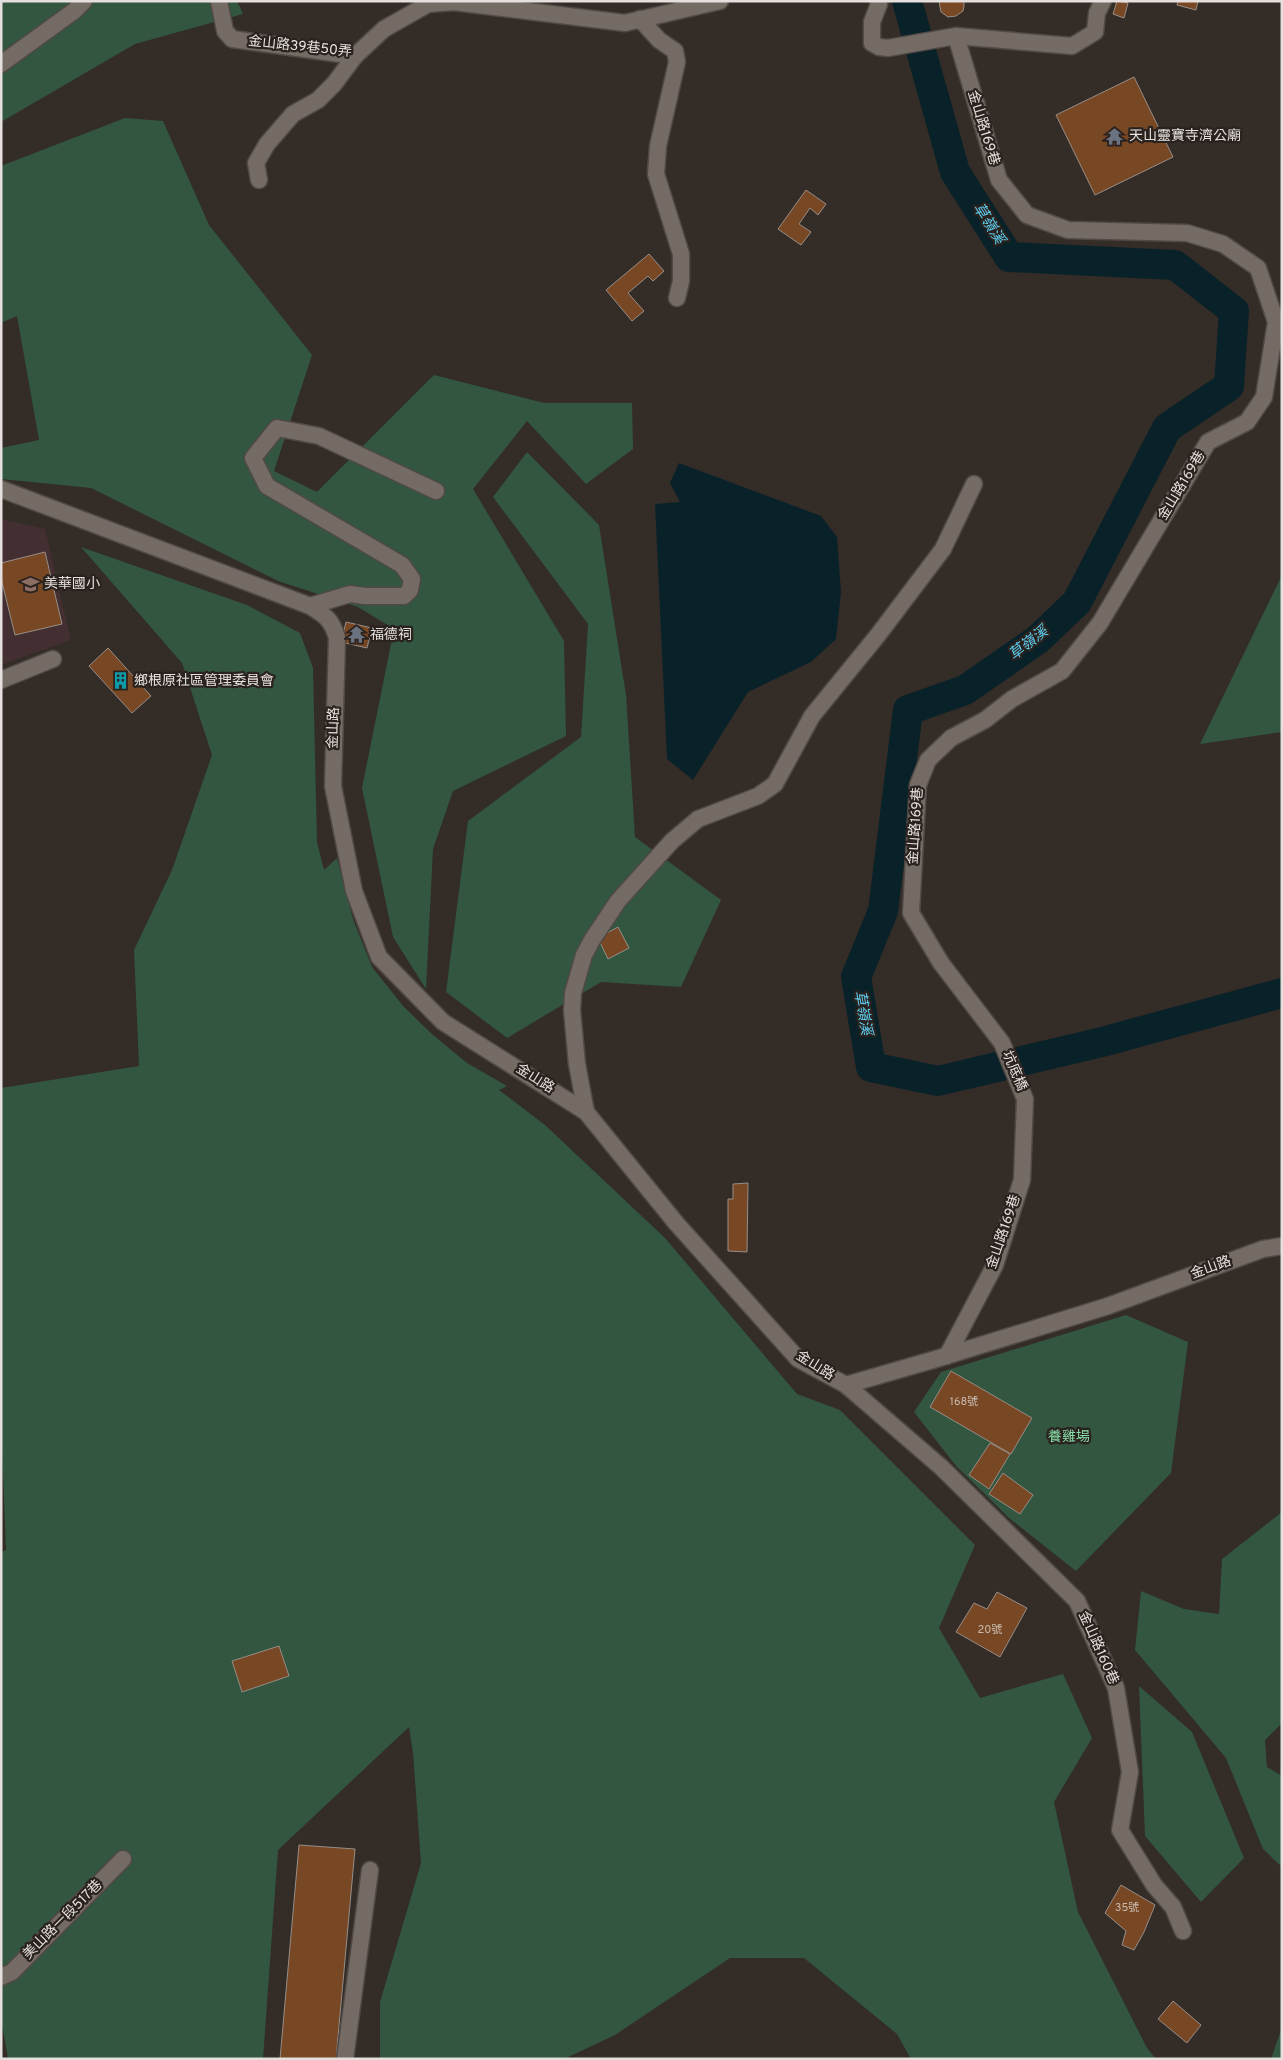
<svg xmlns="http://www.w3.org/2000/svg" width="1283" height="2060" font-family="Overpass,'Noto Sans TC',sans-serif">
<rect width="100%" height="100%" fill="#342c27"/>
<!-- education -->
<polygon fill="#432f32" points="1,519 45,529 71,640 1,665"/>
<!-- green -->
<g fill="#325640">
<polygon points="1,1 237,1 243,14 135,44 1,122"/>
<polygon points="125,118 163,121 209,225 312,355 274,471 317,492 434,375 544,403 632,403 633,449 586,484 527,421 473,489 564,641 566,736 453,791 433,849 426,989 393,937 362,788 394,629 358,607 278,581 91,488 1,479 1,448 39,440 17,316 1,323 1,166"/>
<polygon points="527,452 599,525 626,695 635,837 721,900 681,987 601,982 507,1038 446,992 468,821 581,737 588,624 493,497"/>
<polygon points="81,547 247,605 300,633 313,668 317,842 324,870 337,858 353,919 372,967 404,1007 433,1035 467,1063 507,1086 499,1090 545,1125 665,1238 797,1394 840,1410 975,1545 939,1628 980,1698 1063,1674 1092,1738 1054,1802 1078,1912 1147,2048 1156,2059 911,2059 897,2034 804,1958 730,1958 615,2035 564,2059 380,2059 380,2002 421,1863 413,1753 409,1727 278,1850 263,2059 8,2059 1,2018 1,1552 6,1550 1,1422 1,1088 139,1066 134,950 172,870 212,755 182,663"/>
<polygon points="1282,575 1282,732 1200,744"/>
<polygon points="1126,1315 1188,1342 1171,1473 1076,1571 1009,1518 956,1466 914,1412 941,1372"/>
<polygon points="1282,1512 1282,1723 1265,1740 1267,1767 1282,1776 1282,1867 1263,1849 1226,1758 1135,1650 1141,1591 1184,1609 1219,1614 1222,1559"/>
<polygon points="1139,1686 1192,1732 1244,1858 1201,1902 1145,1836"/>
<polygon points="1282,2027 1282,2059 1271,2059"/>
</g>
<!-- water -->
<polygon fill="#092229" points="679,463 821,516 837,537 841,592 836,639 811,662 748,692 693,780 667,759 655,504 680,502 670,483"/>
<g fill="none" stroke-linecap="round" stroke-linejoin="round">
<!-- river -->
<polyline stroke="#092229" stroke-width="30" points="907,1 955,172 1009,257 1175,265 1234,311 1229,386 1167,428 1077,602 1037,640 965,690 908,710 883,911 856,977 871,1067 938,1081 1102,1042 1282,993"/>
</g>
<!-- building -->
<g fill="#784724" stroke="#978e88">
<polygon points="939,1 964,1 964,6 963,11 956,16 948,17 941,12"/>
<polygon points="1117,1 1128,3 1124,18 1113,14"/>
<polygon points="1178,1 1198,1 1196,10 1177,5"/>
<polygon points="1134,77 1173,157 1095,195 1056,115"/>
<polygon points="806,190 826,204 818,215 810,208 799,224 811,232 801,245 778,229"/>
<polygon points="649,254 664,271 653,281 648,276 628,293 644,311 632,321 606,290"/>
<polygon points="45,552 62,624 15,635 1,578 1,563"/>
<polygon points="346,622 372,628 367,648 341,642"/>
<polygon points="108,648 151,696 132,713 89,666"/>
<polygon points="618,927 629,948 608,959 598,938"/>
<polygon points="748,1183 747,1252 728,1251 728,1199 733,1199 733,1184"/>
<polygon points="951,1371 1032,1418 1011,1454 930,1407"/>
<polygon points="990,1443 1010,1454 989,1489 969,1475"/>
<polygon points="1003,1473 1033,1495 1020,1514 989,1494"/>
<polygon points="997,1592 1027,1608 1000,1657 956,1632 974,1603 987,1609"/>
<polygon points="279,1646 289,1676 242,1692 232,1661"/>
<polygon points="299,1845 355,1849 336,2059 280,2059"/>
<polygon points="1121,1885 1155,1905 1144,1932 1134,1950 1122,1945 1126,1931 1105,1913"/>
<polygon points="1173,2001 1201,2025 1187,2043 1158,2019"/>
</g>
<g fill="none" stroke-linecap="round" stroke-linejoin="round">
<defs>
<g id="minor">
<polyline points="219,1 225,31 232,39 355,56 384,29 428,4 454,2 625,23 720,1"/>
<polyline points="878,1 879,4 872,22 872,43 879,47 888,48 956,36 1072,46 1095,32 1097,13 1103,1"/>
<polyline points="640,19 659,40 675,51 677,62 658,146 656,174 681,254 681,281 677,298"/>
<polyline points="1,64 74,11 84,1"/>
<polyline points="259,180 256,163 267,144 293,114 318,100 334,84 355,56"/>
<path d="M1 489 310 606C326 616 332 620 337 638L333 786 354 891 379 957 443 1022 586 1112 676 1223 798 1359 846 1385 936 1359 1108 1306 1263 1249 1282 1246"/>
<polyline points="310,606 350,594 365,596 404,596 410,590 412,579 402,565 267,486 253,458 277,428 319,436 436,491"/>
<polyline points="1,680 53,659"/>
<polyline points="586,1112 577,1064 572,1010 573,993 584,955 592,940 618,901 672,841 698,819 758,796 775,784 812,716 878,635 943,549 974,484"/>
<polyline points="947,1356 995,1265 1022,1180 1025,1099 1002,1043 941,963 911,913 918,785 928,760 951,738 985,720 1012,699 1062,671 1100,623 1208,442 1247,422 1264,397 1276,322 1258,268 1223,244 1187,233 1068,230 1027,215 999,180 956,36"/>
<polyline points="846,1385 941,1467 1077,1601 1116,1688 1130,1772 1120,1830 1154,1885 1173,1907 1183,1931"/>
<polyline points="1,1977 12,1972 123,1859"/>
<polyline points="345,2059 370,1870"/>
</g>
</defs>
<!-- minor casing -->
<use href="#minor" stroke="#504945" stroke-width="19"/>
<!-- minor -->
<use href="#minor" stroke="#746b65" stroke-width="16"/>
</g>
<!-- icons -->
<defs>
<symbol id="temple-bare" viewBox="-9 -9 18 18"><path d="M0-6L5-2H3V0L6.5 2.5H4V6H1.5V3h-3V6H-4V2.5H-6.5L-3 0V-2H-5Z" fill="#6b7280" stroke="#2a221e" stroke-width="2.5" paint-order="stroke"/></symbol>
<symbol id="school-bare" viewBox="-9 -9 18 18"><path d="M0-5L7-2L0 1L-7-2ZM-4 1L0 2.5L4 1V4Q0 6-4 4Z" fill="#8d6e63" stroke="#2a221e" stroke-width="2.5" paint-order="stroke"/></symbol>
<symbol id="building-bare" viewBox="-9 -9 18 18"><path d="M-4-6H4V6H1V3H-1V6H-4ZM-2.5-4.3h1.7v1.8h-1.7ZM.8-4.3h1.7v1.8H.8ZM-2.5-1h1.7V.8h-1.7ZM.8-1h1.7V.8H.8Z" fill="#0f9aa8" stroke="#2a221e" stroke-width="2.5" paint-order="stroke"/></symbol>
</defs>
<g fill-rule="evenodd">
<use href="#temple-bare" x="1102" y="124" width="25" height="25"/>
<use href="#school-bare" x="18" y="572" width="25" height="25"/>
<use href="#temple-bare" x="344" y="622" width="25" height="25"/>
<use href="#building-bare" x="108" y="668" width="25" height="25"/>
</g>
<g text-anchor="middle" dominant-baseline="central" stroke-width="4.5" stroke-linejoin="round" paint-order="stroke">
<!-- number labels -->
<g font-size="11" fill="#cabaaf">
<text x="964" y="1402">168號</text>
<text x="990" y="1630">20號</text>
<text x="1127" y="1908">35號</text>
</g>
<!-- street labels -->
<g font-size="14" fill="#e5e0dd" stroke="#2a221e">
<text transform="translate(300 47) rotate(6)">金山路39巷50弄</text>
<text transform="translate(983 128) rotate(73)">金山路169巷</text>
<text transform="translate(1182 486) rotate(-59)">金山路169巷</text>
<text transform="translate(334 728) rotate(-88)">金山路</text>
<text transform="translate(916 826) rotate(-86)">金山路169巷</text>
<text transform="translate(1014 1071) rotate(67)">坑底橋</text>
<text transform="translate(535 1079) rotate(32)">金山路</text>
<text transform="translate(1004 1232) rotate(-71)">金山路169巷</text>
<text transform="translate(1211 1268) rotate(-20)">金山路</text>
<text transform="translate(815 1366) rotate(32)">金山路</text>
<text transform="translate(1098 1648) rotate(66)">金山路160巷</text>
<text transform="translate(63 1920) rotate(-45)">美山路一段517巷</text>
</g>
<!-- poi labels -->
<g font-size="14" fill="#e5e0dd" stroke="#2a221e" text-anchor="start">
<text x="1129" y="136">天山靈寶寺濟公廟</text>
<text x="44" y="584">美華國小</text>
<text x="370" y="635">福德祠</text>
<text x="134" y="681">鄉根原社區管理委員會</text>
</g>
<!-- park labels -->
<g font-size="14" fill="#88dea9" stroke="#2a221e">
<text x="1069" y="1437">養雞場</text>
</g>
<!-- water labels -->
<g font-size="15" font-style="italic" fill="#5dd0f2" stroke="#2a221e">
<text transform="translate(988 224) rotate(58)">草嶺溪</text>
<text transform="translate(1029 644) rotate(-38)">草嶺溪</text>
<text transform="translate(862 1013) rotate(80)">草嶺溪</text>
</g>
</g>
<!-- border -->
<rect width="1283" height="2060" fill="none" stroke="#e5e0dd" stroke-width="5"/>
</svg>
